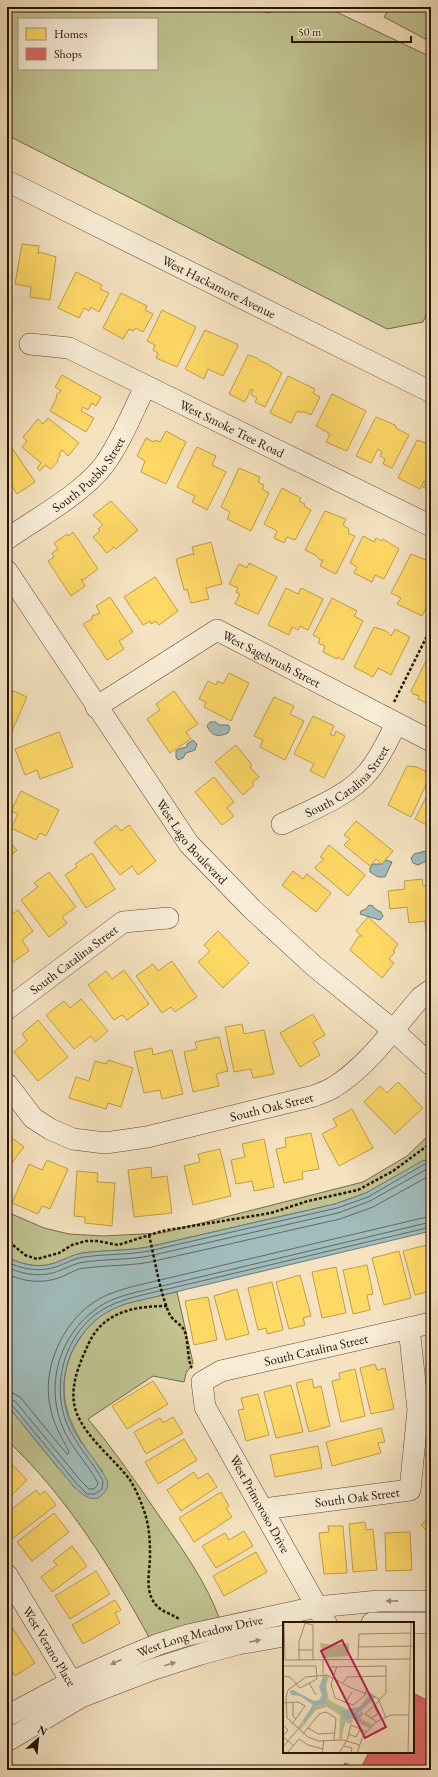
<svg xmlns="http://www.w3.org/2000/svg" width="438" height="1777" font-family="'EB Garamond',serif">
<rect width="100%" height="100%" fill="#f5e2c0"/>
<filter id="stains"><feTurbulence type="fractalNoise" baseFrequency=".005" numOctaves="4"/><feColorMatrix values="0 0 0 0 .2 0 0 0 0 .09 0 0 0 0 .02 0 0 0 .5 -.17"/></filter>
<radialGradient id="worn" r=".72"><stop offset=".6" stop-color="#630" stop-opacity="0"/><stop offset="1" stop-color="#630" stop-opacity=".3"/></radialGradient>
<!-- green -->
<g fill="#c0c290" stroke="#746a48" fill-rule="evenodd">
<path d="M7 7H264L266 13 300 7H326L431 57V304L423 322 387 329 7 135ZM19 19H157V69H19Z"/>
<polygon points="390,7 431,7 431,42 384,17"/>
<path d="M431 1133V1159L422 1162 366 1193 335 1204 148 1247C126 1251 105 1250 83 1253 75 1254 68 1258 60 1261 42 1269 25 1266 7 1257V1212L44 1228 69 1234 103 1236 162 1233 363 1182 407 1156Z"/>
<path d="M177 1292 193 1363 186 1373 184 1382 153 1376 88 1419C115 1451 138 1485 162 1520 184 1551 207 1584 220 1620L151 1641C112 1569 67 1497 7 1440V1405L59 1469 103 1472C73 1434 50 1396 74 1348 83 1331 96 1317 112 1309 132 1300 155 1297 177 1292Z"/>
</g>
<!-- water -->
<g fill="#a0bcbc" stroke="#707871">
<path d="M210 722H216L219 725H228L230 728 228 733C219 737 212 737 207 726Z"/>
<polygon points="193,740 197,744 195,750 186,753 183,758 178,760 176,757 176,751 179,749 187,747 187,744"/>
<polygon points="426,851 431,852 431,862 424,862 418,865 413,863 411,858 414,854"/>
<polygon points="386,860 392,862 385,877 378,877 370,872 370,868 373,864 382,864"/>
<polygon points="369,905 373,906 375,909 381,912 383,916 380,920 360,914 361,911 366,909"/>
<path d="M431 1159V1231L125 1304C117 1307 108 1311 101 1316 65 1342 53 1392 74 1431 84 1448 98 1463 107 1480L108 1486C98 1506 87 1499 74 1487L7 1405V1257C25 1266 42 1269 60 1261 68 1258 75 1254 83 1253 105 1250 126 1251 148 1247L335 1204 366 1193 422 1161Z"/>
</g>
<!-- homes -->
<g fill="#ffd966" stroke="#be9e47">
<polygon points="22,244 39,246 38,254 40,252 56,257 50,300 30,297 31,287 15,284"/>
<polygon points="76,272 102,285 100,289 109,293 99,312 91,307 89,311 84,308 79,318 58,308"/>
<polygon points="121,293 147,306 145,310 153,314 143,332 136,328 133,331 129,329 123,339 103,328"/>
<polygon points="162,310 196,327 177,367 156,358 158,353 153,350 155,345 147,341"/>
<polygon points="205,330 237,344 238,346 223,376 208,369 204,379 185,369"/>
<polygon points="248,355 257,358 262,362 264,362 282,373 265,407 255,402 257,398 251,395 253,390 251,389 245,402 229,394"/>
<polygon points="62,375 101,397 96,406 92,403 88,410 83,407 81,411 94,418 86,432 50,411 57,397 56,395 61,391 55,387"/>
<polygon points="288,376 315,389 313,393 320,397 311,415 303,411 302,413 297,411 291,423 270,413"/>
<polygon points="332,394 366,411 347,451 326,442 330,434 316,426"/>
<polygon points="376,417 395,425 396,428 409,435 392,468 383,464 385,459 380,456 382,452 378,449 371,463 356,456"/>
<polygon points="48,418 79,443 68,456 62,450 59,454 60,456 57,460 58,461 51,469 45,465 40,471 37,468 41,463 22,447 27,441 23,437 38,419 43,424"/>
<polygon points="166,431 186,442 166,484 141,472 145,461 137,456 146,438 154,442 155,440 160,442"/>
<polygon points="417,440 426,443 431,447 431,491 423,487 426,482 424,481 420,489 398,478"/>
<polygon points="10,445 35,482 17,494 12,486 7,489 7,447"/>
<polygon points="197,447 216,456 212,465 226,472 207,510 192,502 195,496 177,487"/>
<polygon points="239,468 260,477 258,482 264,485 262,489 269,493 251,531 227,519 230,512 221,507"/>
<polygon points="282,488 301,498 299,501 305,504 304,506 311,510 295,540 287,537 284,543 274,538 277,531 264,524"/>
<polygon points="111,501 138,530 116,549 114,547 107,553 93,537 100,531 98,529 103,525 93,515"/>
<polygon points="325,511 346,519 343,525 349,529 348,533 355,536 336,574 320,566 323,560 320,560 315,555 305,550"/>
<polygon points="73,532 98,569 83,580 81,579 85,586 71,596 48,561 54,557 52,553 58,549 54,543 67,534 68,536"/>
<polygon points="363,536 374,542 376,538 382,541 383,539 399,549 384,579 375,575 372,582 354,573 357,567 350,563"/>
<polygon points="211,542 222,584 206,588 209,599 191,603 187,589 184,590 176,559 192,554 194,555 192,547"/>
<polygon points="411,554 431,562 429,568 431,569 431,598 422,616 397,604 401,598 391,593"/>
<polygon points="249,563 277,577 258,614 235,604 240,594 236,592 238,588 229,584 239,564 247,568"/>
<polygon points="155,577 178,611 159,625 156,621 151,624 150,621 143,625 124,597"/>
<polygon points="286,588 298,594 301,588 323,599 308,630 300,626 298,630 292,627 289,635 268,625"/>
<polygon points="110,597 133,632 119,641 124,649 107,660 83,624 92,619 92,616 100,613 96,606"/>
<polygon points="332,598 357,611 354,616 363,621 343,660 338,657 337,659 323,652 325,646 318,643 320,639 313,635"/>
<polygon points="374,627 386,631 391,636 395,629 410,637 391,675 378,668 373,677 354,667"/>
<polygon points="431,651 431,705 418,699 419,696 413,694 411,691"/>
<polygon points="229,673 249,683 231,721 204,707 206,702 199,699 208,681 216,685 218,681 223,684"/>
<polygon points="7,688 27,697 12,731 7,728"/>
<polygon points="174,691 198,724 186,732 191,739 170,753 147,719 160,710 156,704"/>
<polygon points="274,697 294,706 290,714 304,721 285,760 260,747 263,740 254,736"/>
<polygon points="313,716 334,726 330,734 334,736 336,731 345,736 324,778 310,771 314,764 294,754"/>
<polygon points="59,732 73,767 40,779 37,770 25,775 15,749"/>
<polygon points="236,745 252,765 250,767 259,777 252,783 254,785 243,795 215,762"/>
<polygon points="407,766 417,767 431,774 411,817 388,805"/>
<polygon points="214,777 234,802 227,808 234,816 222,825 195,792"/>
<polygon points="431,787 431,827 415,819"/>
<polygon points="21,791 59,810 46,836 40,833 36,840 11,828 18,814 11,811"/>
<polygon points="356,821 393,851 382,864 376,859 370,866 344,845 350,839 344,835"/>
<polygon points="116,825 121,831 129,825 156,861 138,875 132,866 120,875 94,842"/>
<polygon points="7,839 17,850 7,859"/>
<polygon points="329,845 365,875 348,896 316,869 315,867 324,859 320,857"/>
<polygon points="92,853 115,889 86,908 65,875 77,867 75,864"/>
<polygon points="293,871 303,879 307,874 331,893 316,912 282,885"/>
<polygon points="49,872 76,907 62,917 67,923 49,937 21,900 38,887 34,883"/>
<polygon points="422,879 423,886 431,885 431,931 426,931 425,921 409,923 407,907 390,909 388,891 405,889 404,881"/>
<polygon points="18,910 33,931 22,940 29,951 10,964 7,959 7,918"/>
<polygon points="368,917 398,944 393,951 395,952 389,959 394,963 382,978 350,950 359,936 362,936 356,931"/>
<polygon points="218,931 249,963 223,988 198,962 210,951 204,945"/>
<polygon points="172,961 197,997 175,1012 171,1007 162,1013 136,976 153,964 158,971"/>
<polygon points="124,970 149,1004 127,1020 122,1015 114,1020 88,985 106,971 112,979"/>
<polygon points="81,999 108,1031 95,1042 91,1036 74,1049 46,1015 64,1001 70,1008"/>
<polygon points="313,1014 325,1035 313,1042 320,1055 300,1067 280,1033"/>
<polygon points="38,1020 68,1057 38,1081 14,1052 27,1041 22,1034"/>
<polygon points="242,1024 244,1034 264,1030 274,1074 253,1078 251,1069 234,1072 225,1027"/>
<polygon points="219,1037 228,1071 216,1074 219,1086 193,1092 184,1052 197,1049 195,1042"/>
<polygon points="152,1048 153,1055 172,1050 183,1094 162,1099 160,1090 144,1093 134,1052"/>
<polygon points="108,1060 133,1068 121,1107 108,1103 106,1109 69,1098 76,1077 89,1081 95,1061 106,1064"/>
<polygon points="398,1082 423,1108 395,1134 364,1102 380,1086 387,1093"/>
<polygon points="352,1109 373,1148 339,1166 322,1134 337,1126 333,1119"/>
<polygon points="311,1133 319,1169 302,1172 303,1179 284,1183 276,1149 286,1147 285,1138"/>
<polygon points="7,1134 24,1147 7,1169"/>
<polygon points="264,1139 274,1187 254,1191 252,1181 236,1184 231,1160 245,1157 242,1144"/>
<polygon points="220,1149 231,1196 193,1205 184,1166 200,1162 198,1154"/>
<polygon points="47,1160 68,1169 50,1209 42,1206 38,1214 12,1203 29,1164 42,1170"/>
<polygon points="151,1167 152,1178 167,1176 172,1213 134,1217 128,1170"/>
<polygon points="77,1171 98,1173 97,1182 115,1183 112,1226 85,1223 85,1217 74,1216"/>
<polygon points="427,1245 431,1259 431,1291 415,1295 403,1251"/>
<polygon points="399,1251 411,1298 384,1305 372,1258"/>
<polygon points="367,1265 373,1294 367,1295 370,1310 353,1314 343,1270"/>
<polygon points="336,1267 346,1313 322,1318 312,1272"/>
<polygon points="300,1275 311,1316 303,1318 305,1325 289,1329 276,1282"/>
<polygon points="272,1282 283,1330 267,1334 266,1328 258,1330 248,1288"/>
<polygon points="237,1289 249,1334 226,1340 214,1296"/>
<polygon points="208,1297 217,1340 194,1345 185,1301"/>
<polygon points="375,1364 377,1370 385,1368 394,1409 371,1414 360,1368"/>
<polygon points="355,1369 365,1416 341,1422 332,1381 340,1379 339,1373"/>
<polygon points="312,1379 314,1388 321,1386 330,1426 309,1432 296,1383"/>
<polygon points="153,1381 168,1404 127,1429 112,1406"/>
<polygon points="291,1385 303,1432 276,1438 264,1392"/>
<polygon points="258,1394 269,1435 246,1441 238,1410 244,1409 241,1398"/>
<polygon points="173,1417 183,1433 146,1454 134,1432 160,1418 163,1423"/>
<polygon points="381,1428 385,1442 378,1443 381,1453 332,1466 326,1442"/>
<polygon points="184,1439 197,1460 158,1484 145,1462"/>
<polygon points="318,1446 322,1468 275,1477 270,1455"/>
<polygon points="8,1460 27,1480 7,1500 7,1461"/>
<polygon points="194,1472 198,1479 208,1473 217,1487 181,1511 167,1490"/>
<polygon points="36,1490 40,1495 45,1491 56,1505 12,1539 7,1532 7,1513"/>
<polygon points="221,1492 229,1506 226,1508 232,1517 194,1542 179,1518"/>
<polygon points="54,1513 69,1532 32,1561 17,1542"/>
<polygon points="431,1515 431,1535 421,1525"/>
<polygon points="365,1522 366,1530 373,1529 377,1570 353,1572 349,1524"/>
<polygon points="328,1526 343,1526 347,1573 324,1574 319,1533 329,1532"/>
<polygon points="244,1531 253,1546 216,1568 202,1546 225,1533 229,1540"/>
<polygon points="410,1532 412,1570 386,1571 385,1533"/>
<polygon points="72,1546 87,1566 52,1592 41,1577 57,1565 53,1561"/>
<polygon points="256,1552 267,1572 224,1596 213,1576"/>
<polygon points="96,1571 110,1594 70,1619 55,1596"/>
<polygon points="115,1600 121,1610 115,1613 120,1623 83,1644 72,1625"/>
<polygon points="10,1624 35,1663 15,1676 7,1664 7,1625"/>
</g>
<!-- shops -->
<g fill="#e06666" stroke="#a84d47">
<polygon points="413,1693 431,1702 431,1770 360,1770 369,1752 413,1752"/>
<polygon points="345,1763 360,1770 341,1770"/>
</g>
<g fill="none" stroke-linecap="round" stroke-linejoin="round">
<!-- shore -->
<g stroke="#64685e" stroke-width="1">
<path d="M7 1262C24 1270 42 1273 61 1265 68 1262 76 1258 84 1257 105 1254 127 1255 149 1251L337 1208 368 1197 423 1165 431 1163"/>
<path d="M7 1267C24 1275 43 1278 61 1270 69 1267 76 1263 84 1262 106 1259 128 1260 149 1256L338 1213 370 1201 425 1170 431 1168"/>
<path d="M7 1274C24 1282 43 1284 61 1277 69 1274 77 1268 86 1268 108 1265 129 1266 150 1262L340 1219 373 1207 431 1175"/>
<path d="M7 1392 13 1393 20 1397 66 1453 68 1454 69 1451C61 1437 53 1423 50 1406 42 1369 62 1323 94 1302 108 1293 123 1289 139 1285L431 1216"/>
<path d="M7 1398 15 1401 81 1481 89 1489H94L97 1486 98 1483C87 1462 69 1446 61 1423 46 1382 60 1335 96 1309 109 1299 125 1295 141 1291L431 1222"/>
<path d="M7 1403 12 1405 77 1484 87 1494H95L102 1489 103 1481C92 1461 76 1445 67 1424 51 1385 64 1336 99 1312 112 1303 127 1299 142 1295L431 1227"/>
</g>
<defs>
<g id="minor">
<path id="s1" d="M7 181 431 392"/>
<path id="s2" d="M30 344 69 348 431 526"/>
<path id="s3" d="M7 539C36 519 83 493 104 465 121 442 132 413 145 387"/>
<path id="s4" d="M7 571 189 844 252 909 314 966 393 1030 431 1065"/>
<path id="s5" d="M96 707 217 630 431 741"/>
<path id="s6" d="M282 824C309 811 349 796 368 772 380 758 388 740 396 724"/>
<path id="s7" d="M7 1009 123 922 168 918"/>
<path id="s8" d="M7 1084 33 1118 50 1129 73 1139 105 1143 147 1137 314 1096C321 1093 328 1091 334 1087 369 1065 394 1028 421 997L431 990"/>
<path id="s9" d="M263 1509 410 1490 418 1410 409 1328"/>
<path id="s10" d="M7 1575 78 1693"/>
<path id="s11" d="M326 1623 205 1407 202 1382 221 1371 431 1323"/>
<polyline points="372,1623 431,1623"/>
<path id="s12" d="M7 1716 71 1682 118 1661 159 1644 188 1635 316 1607 379 1601H431"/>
<polyline points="7,1741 81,1697 154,1669 201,1654 238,1644 284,1636"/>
</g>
</defs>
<!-- minor casing -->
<use href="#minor" stroke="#5a4730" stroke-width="22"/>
<!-- path -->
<g stroke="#271300" stroke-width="2.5" stroke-dasharray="3 2" stroke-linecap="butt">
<polyline points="394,702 431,628"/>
<path d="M149 1235C155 1260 159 1289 169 1313 172 1321 182 1324 185 1332 188 1341 188 1364 192 1368"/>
<polyline points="7,1237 13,1245 25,1255 37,1259 59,1253 72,1245 86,1241 97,1241 118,1245 162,1231 271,1213 308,1201 358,1190 393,1171 431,1143"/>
<path d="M167 1306C134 1306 102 1312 88 1345 80 1362 71 1383 74 1403 78 1432 114 1458 130 1480 135 1488 140 1499 143 1508 149 1523 150 1539 150 1555 150 1572 144 1591 156 1605 162 1612 172 1614 179 1619"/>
</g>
<!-- minor -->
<use href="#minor" stroke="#f8ecd6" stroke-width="21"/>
</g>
<!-- one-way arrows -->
<defs><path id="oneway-solid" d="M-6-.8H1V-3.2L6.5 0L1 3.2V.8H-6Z"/></defs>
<g fill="#9a8a76">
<use href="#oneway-solid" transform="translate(392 1601) rotate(179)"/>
<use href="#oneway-solid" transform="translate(255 1641) rotate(-10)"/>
<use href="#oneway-solid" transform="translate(116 1662) rotate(156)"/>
<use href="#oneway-solid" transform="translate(170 1664) rotate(-18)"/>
</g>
<g text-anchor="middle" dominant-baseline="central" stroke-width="4" stroke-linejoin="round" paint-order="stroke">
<!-- street labels -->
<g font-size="13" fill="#271300" stroke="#f8ecd6">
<text stroke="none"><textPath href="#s1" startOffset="237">West Hackamore Avenue</textPath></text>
<text stroke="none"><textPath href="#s2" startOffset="221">West Smoke Tree Road</textPath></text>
<text stroke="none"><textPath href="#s3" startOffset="105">South Pueblo Street</textPath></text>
<text stroke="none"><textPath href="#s5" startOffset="205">West Sagebrush Street</textPath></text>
<text stroke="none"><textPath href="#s6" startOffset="79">South Catalina Street</textPath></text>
<text stroke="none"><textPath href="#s4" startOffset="328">West Lago Boulevard</textPath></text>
<text stroke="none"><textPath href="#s7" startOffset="83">South Catalina Street</textPath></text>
<text stroke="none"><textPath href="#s8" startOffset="291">South Oak Street</textPath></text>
<text stroke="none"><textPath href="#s11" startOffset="392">South Catalina Street</textPath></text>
<text stroke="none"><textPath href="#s9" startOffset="95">South Oak Street</textPath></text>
<text transform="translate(260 1504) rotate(61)">West Primoroso Drive</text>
<text stroke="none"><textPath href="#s12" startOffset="210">West Long Meadow Drive</textPath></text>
<text stroke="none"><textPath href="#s10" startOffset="83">West Verano Place</textPath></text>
</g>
</g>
<!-- overview -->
<g transform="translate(283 1622)">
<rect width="131" height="131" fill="#f5e2c0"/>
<path d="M37 21 51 23 66 21V34L39 36ZM39 53 46 54 43 64 46 78 63 87 76 85 88 71 93 75 90 78 88 75 84 80 71 90 57 87 61 97 59 117H56L57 93 44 85 33 88 17 108 14 105 19 102 31 85 43 82ZM78 88 81 92 77 96 89 103 86 106 70 98 68 102 63 101 64 97 80 99 75 94Z" fill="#c0c290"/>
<path d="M40 55 43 57V82L31 85 28 92 16 104 30 83 17 74 8 73 7 69 10 68 31 79 36 78 39 73 36 65ZM88 75 90 78 75 91 79 100 70 97 63 98 58 115 61 97 57 87 71 90Z" fill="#a0bcbc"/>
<path fill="none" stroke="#a38f73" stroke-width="1" d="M1 0 2 38 127 37M22 1 30 3V38M75 25 131 24M15 28H30M75 37 76 12 128 11M16 38V20L22 1M40 38V52M0 44H33L34 57 17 66 7 55 0 54M54 44 48 62 52 76 70 83 81 74 84 66M48 45 103 44V71L96 78M26 61 33 73M60 61 64 55 103 54M0 81 15 80 22 84 9 102M10 81V94L13 97M62 81 69 70M88 96 95 92 91 84M94 100 82 92 96 79M0 103 5 108 0 114M25 106 35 112 51 111M20 112 36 92 43 90 53 96 51 118M65 112 73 115 78 106M0 115 10 123M77 123 60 118 35 119 25 115 4 96 3 75 5 68 23 55 44 53 68 66 95 76 103 96M61 124 69 126 68 131M0 125 15 107M4 131 16 117 25 123 40 127M39 131 41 118M56 131 64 118 68 103 84 110M74 131 80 114 93 100 108 93H126M125 131 128 0"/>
<path fill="#c2185b" fill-opacity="0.15" stroke="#c2185b" stroke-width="2" d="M59 18 103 105 82 116 38 29Z"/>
<rect width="131" height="131" fill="none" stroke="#271300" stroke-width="2"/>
</g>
<!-- margin -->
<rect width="438" height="1777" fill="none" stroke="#f5e2c0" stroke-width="24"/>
<rect x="8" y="8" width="422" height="1761" fill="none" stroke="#271300" stroke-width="2"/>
<rect x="12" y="12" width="414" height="1753" fill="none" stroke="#271300"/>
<!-- legend -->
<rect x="18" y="18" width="140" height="52" fill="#f8ecd6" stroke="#a49580"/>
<rect x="26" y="28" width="20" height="12" fill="#ffd966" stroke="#a49580"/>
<text x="54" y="38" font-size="12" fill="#271300">Homes</text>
<rect x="26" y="48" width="20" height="12" fill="#e06666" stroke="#a49580"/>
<text x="54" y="58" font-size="12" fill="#271300">Shops</text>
<!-- north arrow -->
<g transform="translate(38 1739) rotate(27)" stroke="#f8ecd6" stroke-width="3" paint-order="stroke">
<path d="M0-3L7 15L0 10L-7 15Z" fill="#271300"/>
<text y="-6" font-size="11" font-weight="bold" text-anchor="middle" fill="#271300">N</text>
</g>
<!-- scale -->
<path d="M292 36v6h119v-6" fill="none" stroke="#271300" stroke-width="2"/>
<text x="298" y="36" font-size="12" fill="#271300" stroke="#f8ecd6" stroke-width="3" paint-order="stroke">50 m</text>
<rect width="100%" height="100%" filter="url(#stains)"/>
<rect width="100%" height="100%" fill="url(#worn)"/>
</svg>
